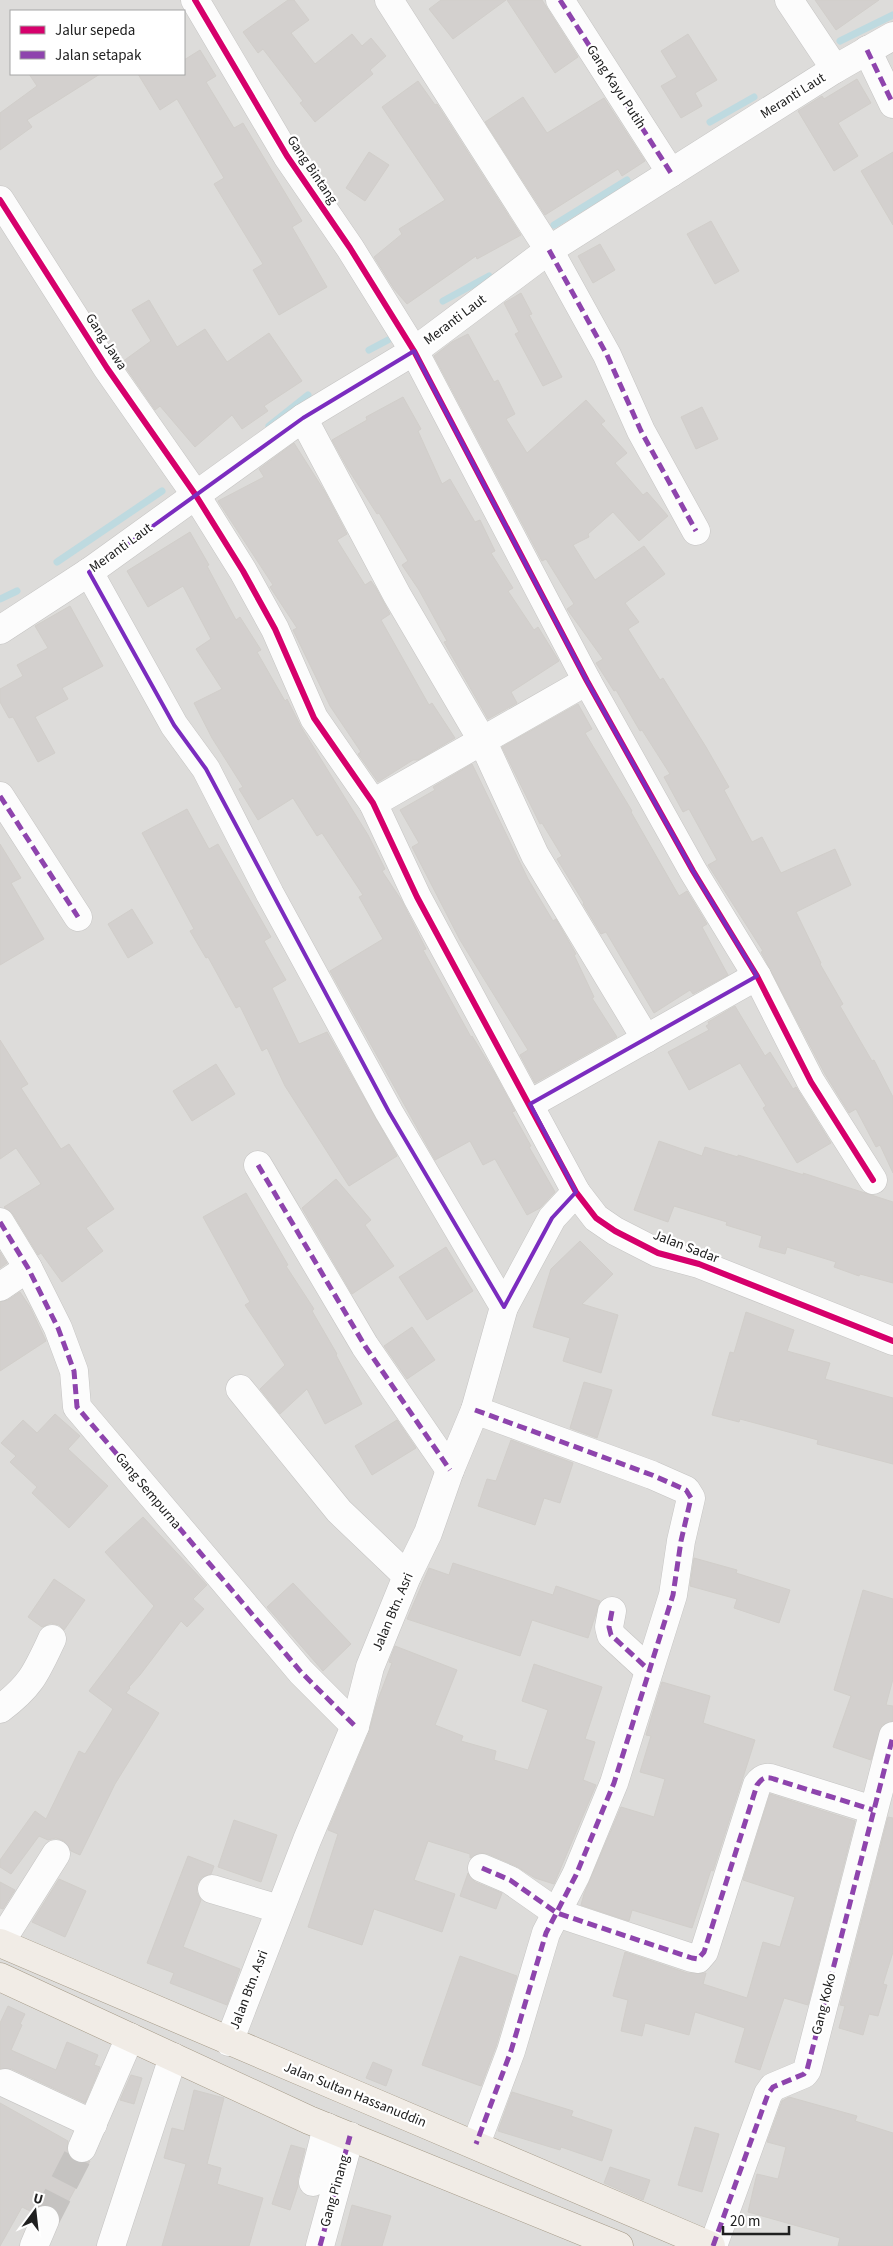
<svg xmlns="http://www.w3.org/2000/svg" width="893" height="2246" font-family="'Source Sans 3',sans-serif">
<rect width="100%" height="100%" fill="#eeece9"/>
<!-- residential -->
<path fill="#dddcda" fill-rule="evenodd" d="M0 0H893V2246H0ZM11 11H184V74H11Z"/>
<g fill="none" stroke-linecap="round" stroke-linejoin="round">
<!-- stream -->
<g stroke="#bedae0" stroke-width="7">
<polyline points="840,41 893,15"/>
<polyline points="710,122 754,97"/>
<polyline points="554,225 627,180"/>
<polyline points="443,301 489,276"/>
<polyline points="369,350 388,340"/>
<polyline points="269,426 308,395"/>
<polyline points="57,562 162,491"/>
<polyline points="0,599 17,591"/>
</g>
</g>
<!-- building -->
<g fill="#d3d0ce" stroke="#d1ceca">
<polygon points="288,0 294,0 309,20 291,33 315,64 352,34 362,46 371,38 386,56 370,70 373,74 315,122 300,103 303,101 263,49 258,53 243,32"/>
<polygon points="441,0 506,0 453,39 429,9"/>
<polygon points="507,0 542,0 578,57 555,73"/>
<polygon points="815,0 879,0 836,30"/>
<polygon points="688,34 717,80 695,93 702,106 681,118 661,86 677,77 661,51"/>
<polygon points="200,50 216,76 206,82 234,128 243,123 302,221 292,227 327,287 279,315 253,270 263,264 214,184 224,178 177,99 160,110 138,74 184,74 184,60"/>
<polygon points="29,74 100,74 27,120 32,127 0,150 0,113 37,86"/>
<polygon points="857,79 871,103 838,123 858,156 834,171 798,111 822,96 824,99"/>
<polygon points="418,81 435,105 437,104 521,235 477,259 476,256 407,304 394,289 374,257 402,234 399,229 445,200 382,107"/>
<polygon points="523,97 547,133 604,98 645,161 622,176 618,169 545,215 485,122"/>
<polygon points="369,152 389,165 365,201 346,188"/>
<polygon points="893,152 893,225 861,171"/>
<polygon points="711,221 739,271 715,284 687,234"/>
<polygon points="600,244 615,270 593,283 578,256"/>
<polygon points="521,293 532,314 529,315 562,377 543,386 515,334 519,332 504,303"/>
<polygon points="149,300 177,347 205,329 227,362 269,333 302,381 264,406 268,411 242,429 232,415 195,447 160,406 155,410 122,362 151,341 132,310"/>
<polygon points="468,334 494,382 498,380 515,414 506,419 527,453 586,400 605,421 601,424 627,453 615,463 643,495 647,492 668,516 639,541 613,512 588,534 589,537 573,545 595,580 644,546 665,574 625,603 639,622 628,629 660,680 663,678 706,747 729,787 724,790 752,842 762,837 781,873 835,849 851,885 796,912 821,963 820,964 843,1004 840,1006 872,1061 874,1060 893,1097 893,1173 880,1145 876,1147 856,1109 849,1113 825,1074 761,952 763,951 708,865 717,860 689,809 683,812 664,777 670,774 642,730 640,731 616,690 614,691 596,663 603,659 567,609 574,604 546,559 542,561 434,356 452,342"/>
<polygon points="403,397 421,429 418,431 442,484 450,479 475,522 480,520 495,551 491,553 513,588 508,591 534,630 538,627 559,661 511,692 517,703 488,719 444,642 447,641 419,590 402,565 408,561 379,513 377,514 348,469 332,440 367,420 366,417"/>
<polygon points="702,407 718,439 696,449 681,417"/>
<polygon points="294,443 325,492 347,534 337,540 365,585 371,581 376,588 390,614 381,620 429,705 432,703 455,738 418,760 413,760 378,782 358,754 361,752 330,706 293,630 297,628 270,587 273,585 218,501 264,477 259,469"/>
<polygon points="190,532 209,565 207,566 236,620 240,617 261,650 257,652 285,701 287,699 301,727 368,835 385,869 382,871 402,901 426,949 423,950 471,1037 472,1036 494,1072 515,1111 512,1112 531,1146 529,1147 555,1192 540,1208 527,1215 495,1159 483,1165 470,1141 435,1160 330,971 383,939 359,897 363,895 322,833 317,836 293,798 258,820 239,789 243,787 212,738 194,703 222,689 196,649 211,639 183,586 148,607 127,571"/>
<polygon points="70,606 103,666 62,688 68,699 35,717 55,753 38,762 13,717 9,718 0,702 0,689 23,676 17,665 48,648 35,626"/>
<polygon points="578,704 592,729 585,733 632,811 631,812 679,896 687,891 707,924 702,927 728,975 693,994 690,990 654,1013 606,932 601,934 583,904 584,903 557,859 562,856 542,823 540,824 502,747"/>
<polygon points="472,764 528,879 553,921 556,919 576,954 574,955 594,997 592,998 617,1037 535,1083 520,1055 528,1050 460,940 412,847 419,843 400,810 435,790 433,787"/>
<polygon points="187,809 209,849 218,844 271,937 264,941 286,980 272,988 299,1044 327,1032 397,1156 349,1186 285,1086 267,1048 262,1051 240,1006 236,1008 208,957 206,958 190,931 194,929 142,833"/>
<polygon points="0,844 21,878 11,883 44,939 0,965"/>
<polygon points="132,909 153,943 128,958 108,924"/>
<polygon points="735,1006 765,1056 770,1052 793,1089 796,1087 831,1143 797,1163 763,1108 766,1106 740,1063 689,1090 668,1052 709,1030 706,1026 709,1024 708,1022"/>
<polygon points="0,1040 28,1084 21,1088 61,1149 69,1144 114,1209 86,1228 103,1251 62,1282 41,1253 38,1255 13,1214 4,1207 41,1184 16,1148 0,1159"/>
<polygon points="216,1064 235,1094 192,1121 173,1091"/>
<polygon points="659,1141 702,1156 705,1147 738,1157 738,1155 804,1175 803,1173 893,1202 893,1283 860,1274 859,1276 834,1267 836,1262 787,1247 785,1254 759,1247 762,1236 726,1225 727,1222 674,1206 668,1222 634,1210"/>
<polygon points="336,1179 371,1220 365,1225 394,1266 352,1294 302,1208"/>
<polygon points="246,1193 288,1265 286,1266 314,1309 312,1311 337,1354 336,1355 362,1404 325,1424 307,1389 280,1414 260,1389 285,1365 245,1305 250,1302 203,1217"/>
<polygon points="580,1241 613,1274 582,1304 618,1315 601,1373 563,1361 570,1338 533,1327 551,1269"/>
<polygon points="446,1247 473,1291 427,1320 399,1277"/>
<polygon points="0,1252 7,1263 0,1268"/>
<polygon points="20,1292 30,1307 46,1341 0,1371 0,1302 8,1300"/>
<polygon points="746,1312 794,1330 787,1351 830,1363 825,1379 893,1398 893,1464 817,1444 818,1440 740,1419 739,1422 712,1415 730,1352 734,1353"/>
<polygon points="412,1327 435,1360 407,1379 384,1346"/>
<polygon points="584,1382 612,1390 597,1438 570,1428"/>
<polygon points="55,1414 80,1436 68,1449 108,1486 69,1528 32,1493 37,1487 10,1462 16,1456 1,1443 23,1420 37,1433"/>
<polygon points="397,1420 416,1448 372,1475 355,1446"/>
<polygon points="511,1440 573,1463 560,1503 544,1498 535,1525 478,1506 487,1479 496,1481"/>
<polygon points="143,1517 207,1585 193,1599 204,1609 187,1627 181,1621 140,1675 129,1687 130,1688 126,1693 159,1713 115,1784 80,1855 71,1851 64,1841 56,1838 48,1840 39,1836 11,1874 0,1867 0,1860 35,1811 46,1819 79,1751 85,1754 113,1709 89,1691 154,1606 105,1552"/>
<polygon points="694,1558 737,1570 736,1573 790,1590 779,1623 734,1608 737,1599 690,1586"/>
<polygon points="453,1563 553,1595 556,1586 600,1601 588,1638 532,1620 520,1656 407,1619 429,1568 449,1575"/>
<polygon points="54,1579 85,1600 64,1630 59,1625 51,1623 42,1627 28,1617"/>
<polygon points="293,1583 351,1644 323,1671 267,1607"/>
<polygon points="863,1590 893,1599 893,1679 886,1705 893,1706 893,1721 882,1725 871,1760 833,1747 851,1696 834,1690"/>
<polygon points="395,1646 457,1670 435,1725 463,1736 461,1741 496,1751 494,1760 528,1770 548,1710 522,1701 534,1664 602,1687 585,1739 595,1742 583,1780 596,1785 554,1884 535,1878 516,1866 488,1854 480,1853 470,1858 470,1854 428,1841 414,1880 455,1894 442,1932 374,1909 362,1945 308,1927 338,1834 328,1830 369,1732 377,1702 392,1663 389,1662"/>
<polygon points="662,1682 710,1696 703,1723 755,1740 713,1871 711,1870 692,1928 632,1910 629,1921 581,1905 584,1894 621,1807 654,1817 665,1779 640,1772 651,1736 646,1735"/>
<polygon points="770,1794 855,1821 808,2005 784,1998 760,2070 735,2062 745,2028 695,2012 689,2035 645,2023 642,2036 621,2031 628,2000 613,1996 625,1952 687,1973 706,1973 703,1984 747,1998 763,1942 780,1947 795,1897 743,1880"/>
<polygon points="888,1817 893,1818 893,1952 883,1984 887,1985 878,2016 869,2014 863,2035 839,2028 845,2006 840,2005"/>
<polygon points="234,1820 277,1835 261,1882 218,1867"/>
<polygon points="188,1856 214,1866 211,1874 202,1877 197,1884 197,1893 201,1900 183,1947 240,1969 227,2005 170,1983 174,1973 147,1963"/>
<polygon points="468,1873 475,1882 502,1893 496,1909 460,1896"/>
<polygon points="59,1879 86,1891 65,1937 32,1922"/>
<polygon points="0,1882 15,1890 3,1909 0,1908"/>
<polygon points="460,1956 517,1976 496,2046 481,2086 422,2065"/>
<polygon points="8,2006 25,2014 20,2024 22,2025 11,2050 56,2070 67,2042 98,2055 94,2065 100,2067 85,2103 12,2069 0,2069 0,2023"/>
<polygon points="373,2062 392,2070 386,2086 366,2078"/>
<polygon points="131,2075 142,2078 134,2104 120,2100"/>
<polygon points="194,2090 224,2098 207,2164 221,2168 217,2184 263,2198 249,2246 162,2246 186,2164 164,2158 172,2128 184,2131"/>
<polygon points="512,2092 573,2111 571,2116 612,2130 602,2161 561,2147 560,2150 498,2131"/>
<polygon points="789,2097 857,2116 855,2121 893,2133 893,2246 838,2246 840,2238 748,2212 757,2174 778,2179 786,2147 767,2142 782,2101"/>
<polygon points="0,2103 68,2141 67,2150 70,2158 75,2162 83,2164 90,2161 60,2217 57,2210 51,2205 43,2205 36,2207 32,2212 22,2207 0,2246"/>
<polygon points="695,2127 719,2134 702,2192 678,2185"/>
<polygon points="291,2145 305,2149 298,2178 298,2186 290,2210 272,2204"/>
<polygon points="610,2167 650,2180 643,2200 604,2183"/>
<polygon points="352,2205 391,2216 382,2246 341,2246"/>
</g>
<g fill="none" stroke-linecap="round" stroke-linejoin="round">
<!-- minor-tunnel -->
<polyline stroke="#c5c3c1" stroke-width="28" stroke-dasharray="28 14" stroke-linecap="butt" points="45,2220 82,2148"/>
<defs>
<g id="minor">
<polyline points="195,0 287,156 350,248 414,351 587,681 693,871 757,976 811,1082 873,1180"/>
<polyline points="389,0 549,250 607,355 641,431 696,531"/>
<polyline points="560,0 671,173"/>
<polyline points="789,0 835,69"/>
<polyline points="867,50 893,104"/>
<polyline points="0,200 107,368 195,494 243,571 275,629 314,718 373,803 417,897 500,1051 576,1192 596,1218 615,1231 658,1253 699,1264 893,1341"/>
<polyline points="303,418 397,595 482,740 535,855 646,1039"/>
<polyline points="89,572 174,725 206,769 270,894 389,1112 504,1307"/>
<polyline points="0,630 89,572 303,418 414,351 549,250 835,69 893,36"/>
<polyline points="0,796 78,917"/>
<polyline points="373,803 587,681"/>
<polyline points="530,1104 757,976"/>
<polyline points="258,1165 365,1346 450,1470"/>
<polyline points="0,1222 28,1268 58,1328 74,1371 77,1407 301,1672 355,1726"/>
<polyline points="0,1287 28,1268"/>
<polyline points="240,1389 339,1511 407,1576"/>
<polyline points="475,1410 652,1475 686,1490 691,1498 681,1541 673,1595 614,1783 576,1875 546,1933 511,2051 476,2144"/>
<polyline points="612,1611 609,1627 611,1635 649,1670"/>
<path d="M0 1709C31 1686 36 1673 52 1639"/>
<path d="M482 1868 510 1880 557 1913 692 1958 698 1959 704 1952 757 1785C762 1778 766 1776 774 1779L873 1810"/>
<polyline points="212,1889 279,1909"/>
<polyline points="0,1943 56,1854"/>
<polyline points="229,2042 307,1840 355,1726 370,1667 407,1576 428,1533 450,1470 475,1410 504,1307 552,1218 576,1192"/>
<polyline points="5,2083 93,2124"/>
<polyline points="82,2148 130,2037"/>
<polyline points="313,2182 327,2127"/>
<polyline points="34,2246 45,2220"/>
<polyline points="111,2246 173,2057"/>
<polyline points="320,2246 350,2136"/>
<polyline points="713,2246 768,2094 773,2087 804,2074 807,2070 893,1736"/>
</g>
<g id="major">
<path d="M0 1943C236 2046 475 2143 711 2246"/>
<polyline points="0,1977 309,2120 619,2246"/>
</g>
</defs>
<!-- minor casing -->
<use href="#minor" stroke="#c5c4c3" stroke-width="29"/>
<!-- major casing -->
<use href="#major" stroke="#a49986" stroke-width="29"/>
<!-- minor -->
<use href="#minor" stroke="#fcfcfc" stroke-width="28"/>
<!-- major -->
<use href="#major" stroke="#f1ece6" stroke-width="28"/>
<!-- quiet -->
<g stroke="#8e44ad" stroke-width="5" stroke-dasharray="10 5" stroke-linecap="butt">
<polyline points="560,0 671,173"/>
<polyline points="867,50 893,104"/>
<polyline points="549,250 607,355 641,431 696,531"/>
<polyline points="0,796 78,917"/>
<polyline points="258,1165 365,1346 450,1470"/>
<polyline points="0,1222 28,1268 58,1328 74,1371 77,1407 301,1672 355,1726"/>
<polyline points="475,1410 652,1475 686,1490 691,1498 681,1541 673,1595 614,1783 576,1875 546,1933 511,2051 476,2144"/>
<polyline points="612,1611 609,1627 611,1635 649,1670"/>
<path d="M482 1868 510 1880 557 1913 692 1958 698 1959 704 1952 757 1785C762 1778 766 1776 774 1779L873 1810"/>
<polyline points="320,2246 350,2136"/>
<polyline points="713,2246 768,2094 773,2087 804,2074 807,2070 893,1736"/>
</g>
<defs>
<g id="cycleway">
<polyline points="195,0 287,156 350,248 414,351 587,681 693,871 757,976 811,1082 873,1180"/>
<polyline points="0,200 107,368 195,494 243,571 275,629 314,718 373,803 417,897 500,1051 576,1192 596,1218 615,1231 658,1253 699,1264 893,1341"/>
</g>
</defs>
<!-- cycleway casing -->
<use href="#cycleway" stroke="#fff" stroke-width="9"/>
<!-- cycleway -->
<use href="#cycleway" stroke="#d6006c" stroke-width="6"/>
</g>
<!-- marked area -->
<path fill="none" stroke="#7b2cbf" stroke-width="4" stroke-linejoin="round" d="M414 351 587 681 693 871 757 976 530 1104 576 1192 552 1218 504 1307 389 1112 206 769 174 725 89 572 303 418Z"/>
<g text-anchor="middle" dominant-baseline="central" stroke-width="4.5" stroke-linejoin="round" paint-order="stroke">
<!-- street labels -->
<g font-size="14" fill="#202020" stroke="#fff">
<text transform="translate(616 87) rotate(57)">Gang Kayu Putih</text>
<text transform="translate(793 96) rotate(-32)">Meranti Laut</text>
<text transform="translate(312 170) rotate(56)">Gang Bintang</text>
<text transform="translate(455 320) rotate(-37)">Meranti Laut</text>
<text transform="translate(106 342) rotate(57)">Gang Jawa</text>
<text transform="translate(121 548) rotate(-36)">Meranti Laut</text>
<text transform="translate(686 1247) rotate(21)">Jalan Sadar</text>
<text transform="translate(148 1491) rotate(50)">Gang Sempurna</text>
<text transform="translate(393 1612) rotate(-67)">Jalan Btn. Asri</text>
<text transform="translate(249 1990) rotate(-69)">Jalan Btn. Asri</text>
<text transform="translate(824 2004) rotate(-76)">Gang Koko</text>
<text transform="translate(355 2095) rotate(22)">Jalan Sultan Hassanuddin</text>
<text transform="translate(335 2191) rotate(-74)">Gang Pinang</text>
</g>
</g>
<!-- legend -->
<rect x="10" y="10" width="175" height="65" fill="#ffffff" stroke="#a6a6a6"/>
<rect x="20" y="26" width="25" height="8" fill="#d6006c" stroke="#a6a6a6"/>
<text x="55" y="35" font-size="15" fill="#202020">Jalur sepeda</text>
<rect x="20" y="51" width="25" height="8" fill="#8e44ad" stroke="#a6a6a6"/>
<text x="55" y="60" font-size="15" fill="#202020">Jalan setapak</text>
<!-- north arrow -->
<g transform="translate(35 2211) rotate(15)" stroke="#ffffff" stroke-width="4" paint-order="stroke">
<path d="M0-4L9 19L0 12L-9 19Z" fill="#202020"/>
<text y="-8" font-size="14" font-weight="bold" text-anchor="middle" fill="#202020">U</text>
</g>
<!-- scale -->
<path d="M723 2226v8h66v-8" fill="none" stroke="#202020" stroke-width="2.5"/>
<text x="730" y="2226" font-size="15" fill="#202020" stroke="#ffffff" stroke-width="4" paint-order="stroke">20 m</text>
</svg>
